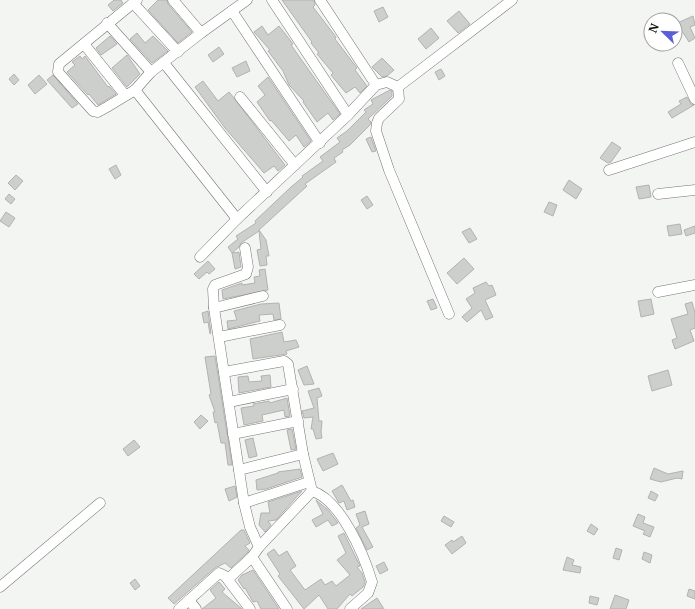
<svg xmlns="http://www.w3.org/2000/svg" width="695" height="609" font-family="Merriweather,serif">
<rect width="100%" height="100%" fill="#f3f5f2"/>
<!-- building -->
<g fill="#cdcfcc" stroke="#b2b3b0">
<polygon points="114,0 121,0 123,3 113,11 108,5"/>
<polygon points="158,0 167,0 168,4 192,32 178,43 148,10"/>
<polygon points="282,0 314,0 315,5 313,7 336,37 335,39 357,68 355,70 367,86 360,93 355,87 346,93 331,75 333,73 317,54 319,53 311,43 312,42"/>
<polygon points="383,7 388,17 379,22 374,11"/>
<polygon points="459,11 470,24 458,33 447,21"/>
<polygon points="693,16 695,25 690,27 695,38 689,42 682,31 678,32 675,24"/>
<polygon points="262,26 268,35 279,26 293,44 291,45 340,114 333,120 328,113 317,122 303,102 304,101 289,85 283,71 268,51 270,50 254,32"/>
<polygon points="431,28 439,38 426,49 418,39"/>
<polygon points="137,33 145,43 153,36 168,51 152,63 130,39"/>
<polygon points="110,36 117,44 101,55 96,48"/>
<polygon points="219,47 224,54 213,62 208,55"/>
<polygon points="127,55 140,74 127,87 112,68"/>
<polygon points="80,56 82,59 85,56 108,87 109,86 116,94 98,105 89,94 88,95 67,72 75,65 72,62"/>
<polygon points="382,58 394,70 387,76 382,77 372,67"/>
<polygon points="246,61 250,71 237,77 232,68"/>
<polygon points="441,69 445,76 439,80 435,72"/>
<polygon points="14,74 19,80 14,85 9,79"/>
<polygon points="39,75 47,84 35,94 28,85"/>
<polygon points="53,75 78,104 72,108 47,80"/>
<polygon points="268,77 311,141 304,147 296,135 289,141 271,120 270,121 257,102 265,95 258,86"/>
<polygon points="203,81 218,101 229,92 234,98 285,165 278,171 274,166 264,173 225,128 195,87"/>
<polygon points="390,90 392,91 392,96 368,119 371,122 370,125 350,145 342,150 343,152 334,158 336,162 305,184 307,186 259,230 266,240 269,256 266,256 267,265 260,266 257,250 261,249 259,231 241,243 239,247 232,253 228,247 238,239 236,236 256,223 255,221 291,187 303,177 302,176 323,161 320,157 340,142 337,138 347,131 366,112 364,110 373,104 371,100"/>
<polygon points="687,97 691,104 694,105 672,118 668,112 681,104 679,101"/>
<polygon points="371,137 376,151 372,152 366,139"/>
<polygon points="612,142 621,148 611,162 608,163 600,158"/>
<polygon points="116,165 121,175 115,179 109,169"/>
<polygon points="16,175 23,181 15,190 8,183"/>
<polygon points="569,180 582,189 576,199 563,190"/>
<polygon points="649,185 651,197 639,199 636,187"/>
<polygon points="9,194 15,199 11,204 5,199"/>
<polygon points="367,196 373,205 367,209 361,200"/>
<polygon points="549,202 557,205 553,216 544,212"/>
<polygon points="6,212 15,218 9,227 0,221"/>
<polygon points="680,224 682,234 669,236 667,226"/>
<polygon points="695,226 695,233 686,236 684,230"/>
<polygon points="470,228 477,239 469,243 462,232"/>
<polygon points="239,252 241,267 235,269 232,253"/>
<polygon points="464,258 474,269 457,284 447,273"/>
<polygon points="208,261 215,269 209,274 207,272 199,279 194,274"/>
<polygon points="265,269 268,290 223,299 222,290 242,283 242,285 255,283 254,277 260,276 259,270"/>
<polygon points="486,282 489,286 492,285 496,295 485,300 493,317 486,320 481,310 467,322 462,317 472,308 466,299 475,293 473,288"/>
<polygon points="433,299 437,308 431,310 427,301"/>
<polygon points="651,299 654,314 641,317 638,301"/>
<polygon points="692,302 695,313 695,328 690,330 694,341 675,349 672,340 677,338 671,319 688,314 685,304"/>
<polygon points="279,303 281,319 274,320 273,314 259,315 260,321 228,329 227,321 237,320 234,311 261,304"/>
<polygon points="208,311 211,333 210,334 208,322 204,323 202,313"/>
<polygon points="282,332 284,342 296,340 299,347 286,351 287,354 253,359 250,339"/>
<polygon points="215,356 232,465 228,465 225,443 221,443 217,422 215,423 213,412 215,412 209,395 211,394 205,357"/>
<polygon points="307,366 314,384 304,385 298,370"/>
<polygon points="668,370 672,385 652,391 648,376"/>
<polygon points="270,375 271,387 239,393 238,377 248,376 249,382 262,381 261,376"/>
<polygon points="319,388 322,396 317,398 319,421 322,421 321,432 322,438 316,439 313,429 311,429 313,417 304,418 302,411 314,408 308,391"/>
<polygon points="287,398 290,416 285,417 284,410 262,415 263,421 244,425 241,408 254,406 253,404 269,401 270,403"/>
<polygon points="201,415 208,421 200,429 194,422"/>
<polygon points="292,429 296,449 291,450 287,430"/>
<polygon points="253,438 257,456 249,458 245,440"/>
<polygon points="134,440 140,447 128,456 123,449"/>
<polygon points="333,453 338,464 323,471 317,459"/>
<polygon points="654,468 668,474 683,471 682,479 677,478 661,482 650,479"/>
<polygon points="300,469 302,477 266,489 257,490 256,480 278,473 278,472"/>
<polygon points="342,485 351,501 353,500 355,507 347,510 344,501 339,503 332,491"/>
<polygon points="235,486 237,497 229,501 225,489"/>
<polygon points="302,491 276,520 268,521 271,525 265,532 259,525 261,513 270,513 268,502"/>
<polygon points="651,491 658,495 655,501 648,498"/>
<polygon points="316,500 328,510 338,523 332,526 328,520 316,527 312,520 323,514"/>
<polygon points="365,511 369,524 362,527 373,547 367,550 356,528 360,525 356,514"/>
<polygon points="638,514 645,517 643,523 654,527 650,537 643,534 645,531 633,526"/>
<polygon points="444,516 454,522 451,527 441,521"/>
<polygon points="591,524 598,529 594,535 587,531"/>
<polygon points="241,530 244,530 250,543 245,546 249,550 247,553 231,568 225,563 215,568 174,604 168,598"/>
<polygon points="344,533 357,560 360,566 357,567 362,573 365,582 363,587 352,596 350,594 337,609 328,609 319,595 304,609 278,576 280,574 267,554 274,549 279,556 287,551 296,566 290,570 305,590 321,579 325,585 332,581 336,586 350,575 337,560 346,553 338,536"/>
<polygon points="462,536 466,543 452,554 445,545 452,540 453,542"/>
<polygon points="616,548 622,550 619,560 613,558"/>
<polygon points="644,552 652,555 650,563 642,559"/>
<polygon points="567,557 574,560 572,565 581,567 580,573 563,570"/>
<polygon points="384,562 388,570 380,574 376,566"/>
<polygon points="253,570 279,609 261,609 257,601 253,602 245,588 244,589 238,580 242,575"/>
<polygon points="135,579 140,586 135,590 130,583"/>
<polygon points="219,582 225,589 222,592 242,609 202,609 216,598 210,590"/>
<polygon points="689,589 695,591 695,599 687,596"/>
<polygon points="615,595 629,600 626,609 610,609"/>
<polygon points="590,596 599,598 597,605 589,603"/>
<polygon points="377,598 384,609 361,609"/>
</g>
<g fill="none" stroke-linecap="round" stroke-linejoin="round">
<defs>
<g id="minor">
<polyline points="137,0 59,64 58,72 93,111 98,112 107,107 135,90 151,72 201,33 247,0"/>
<polyline points="173,0 201,33"/>
<polyline points="272,0 348,115"/>
<polyline points="320,0 376,85"/>
<polyline points="133,3 178,52"/>
<polyline points="232,11 320,143"/>
<polyline points="107,23 151,72"/>
<polyline points="84,44 125,95"/>
<polyline points="164,63 267,192"/>
<polyline points="678,63 695,99"/>
<polyline points="398,87 399,99 379,118 377,123 376,131 389,170 449,314"/>
<polyline points="135,90 237,219"/>
<polyline points="240,97 295,165"/>
<polyline points="609,170 695,142"/>
<polyline points="658,194 695,190"/>
<polyline points="245,248 248,267 246,274 215,285 213,289 214,308 244,503 250,527 259,547 252,557 287,609"/>
<polyline points="200,257 237,219 348,115 376,85 387,82 398,87 512,0"/>
<polyline points="658,292 695,285"/>
<polyline points="214,308 263,296"/>
<polyline points="219,337 280,325"/>
<path d="M224 372 284 361 288 364 303 454 312 491C341 500 364 555 372 582L368 593 350 609"/>
<polyline points="229,402 293,389"/>
<polyline points="233,434 298,421"/>
<polyline points="239,470 303,454"/>
<polyline points="244,503 309,482"/>
<polyline points="259,547 312,491"/>
<polyline points="228,579 252,557"/>
<polyline points="0,587 100,503"/>
<polyline points="189,600 196,609"/>
<polyline points="179,609 219,573 225,576 250,609"/>
</g>
</defs>
<!-- minor casing -->
<use href="#minor" stroke="#757673" stroke-width="11"/>
<!-- minor -->
<use href="#minor" stroke="#fff" stroke-width="10"/>
</g>
<!-- north arrow -->
<g transform="translate(663 32) rotate(293)"><circle r="19" fill="#ffffff" stroke="#a0a0a0"/>
<path d="M0-3L7 15L0 10L-7 15Z" fill="#5b5ed6"/>
<text y="-6" font-size="11" font-weight="bold" text-anchor="middle" fill="#121211">N</text>
</g>
</svg>
